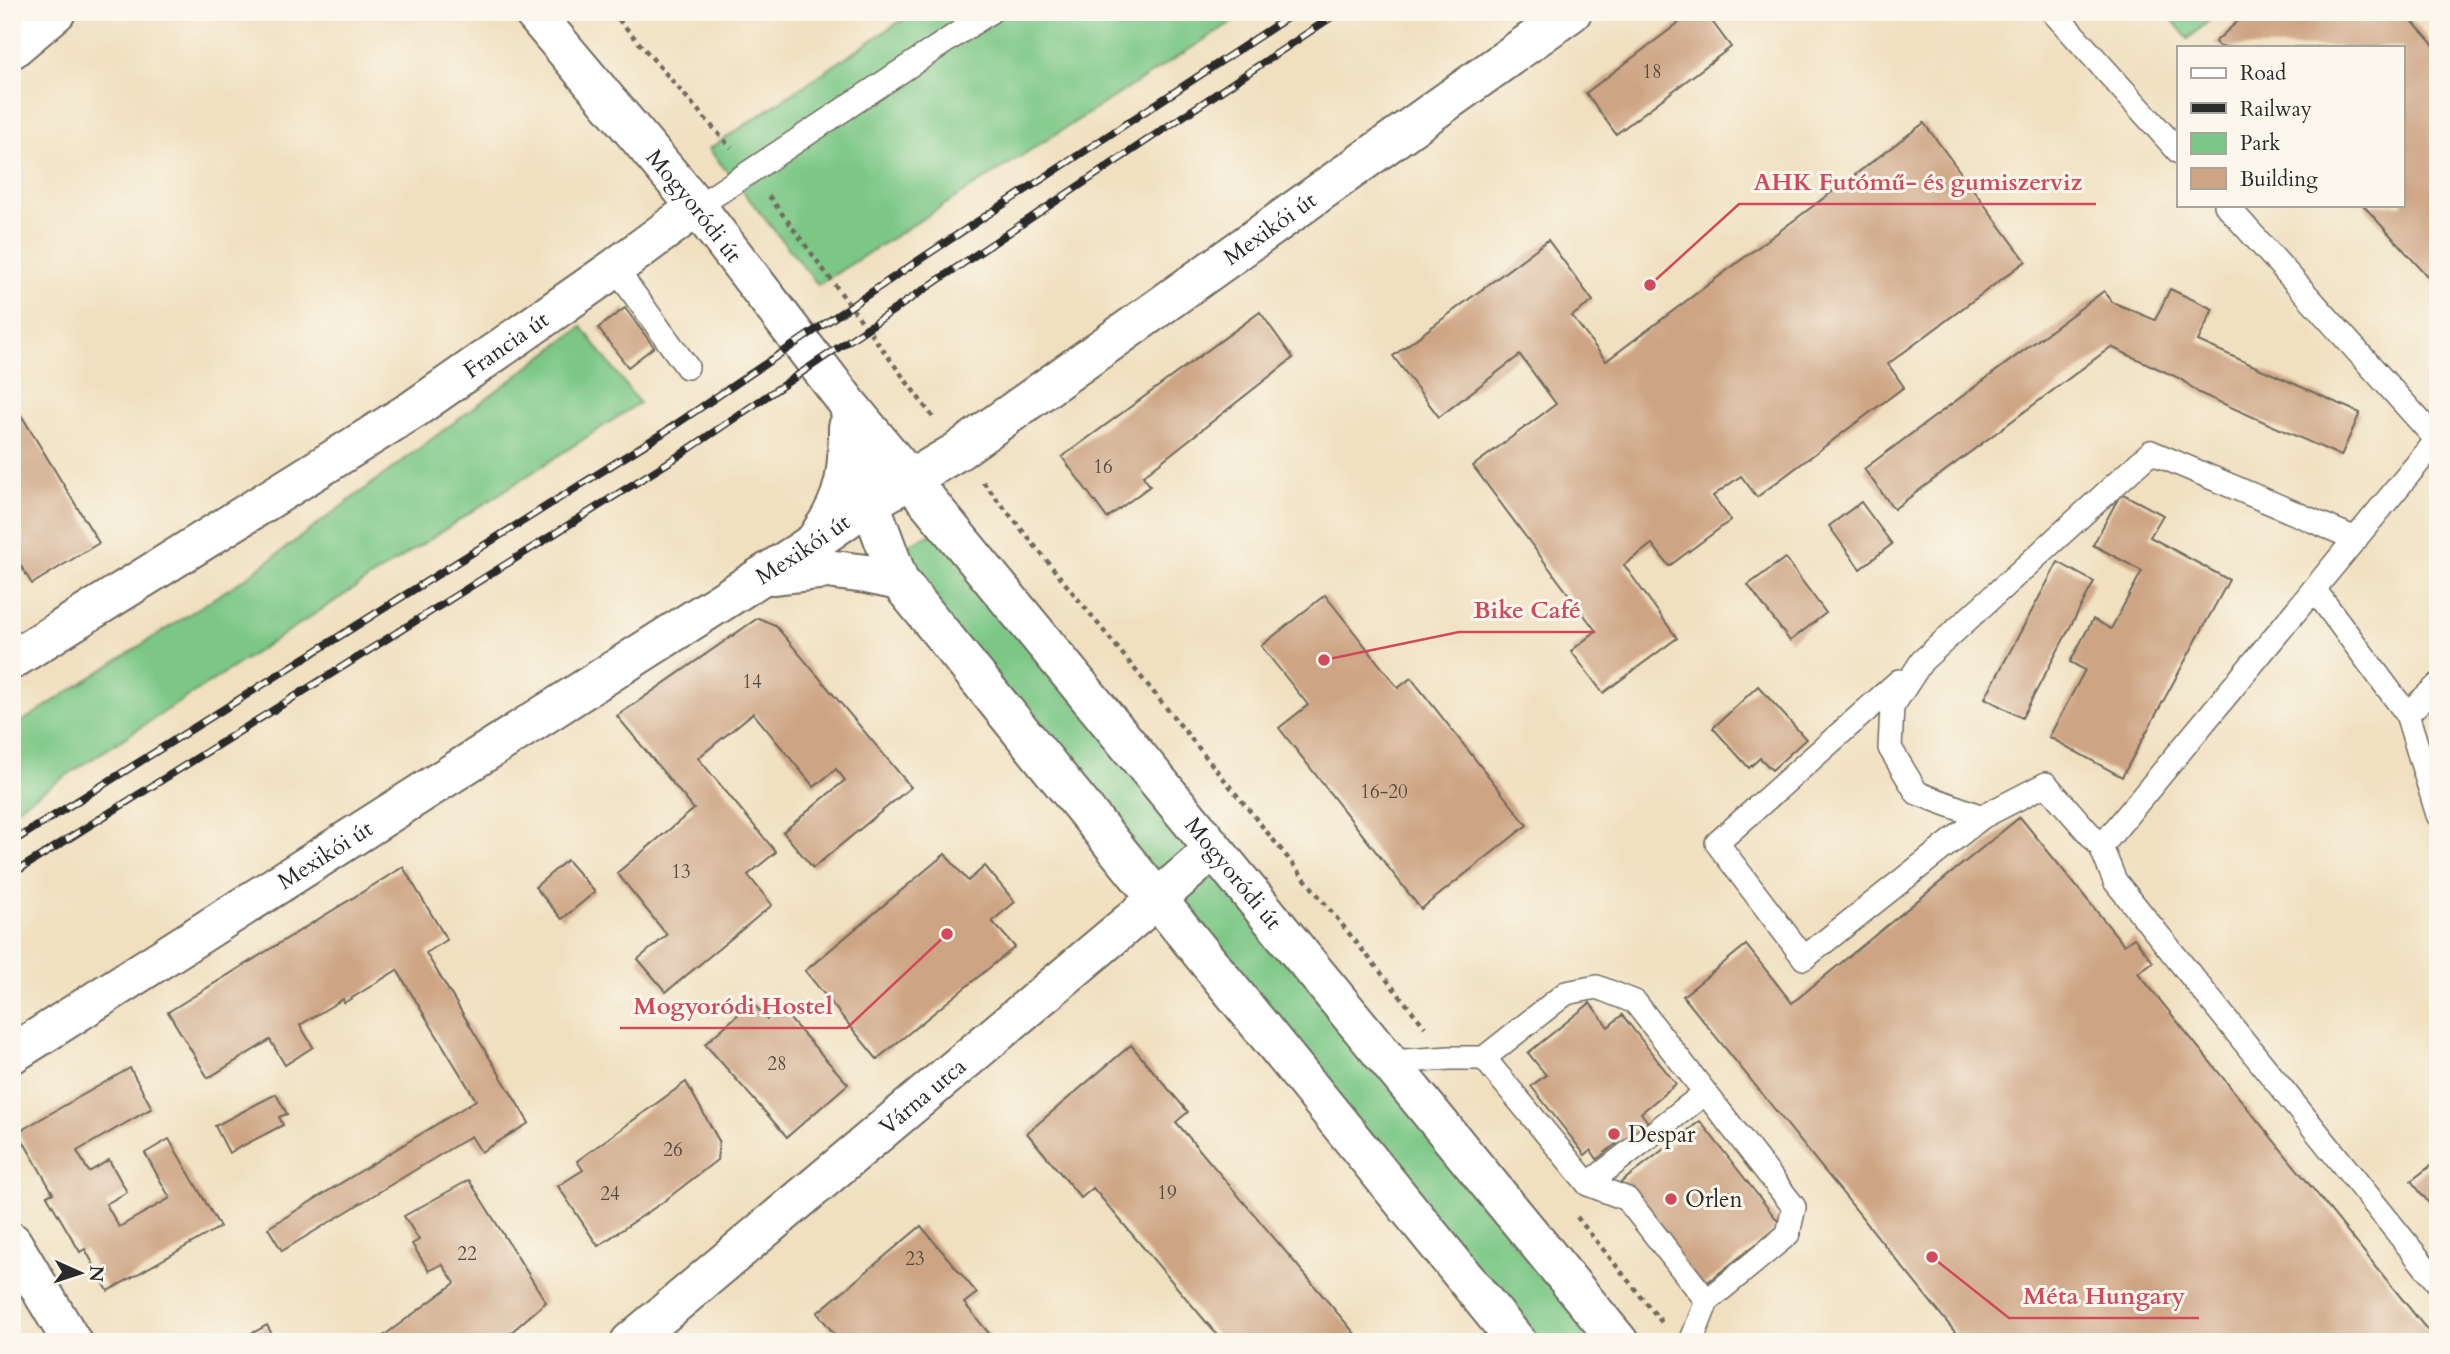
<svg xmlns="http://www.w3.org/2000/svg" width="2450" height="1354" font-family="Cardo,serif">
<rect width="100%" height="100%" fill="#fbf7ec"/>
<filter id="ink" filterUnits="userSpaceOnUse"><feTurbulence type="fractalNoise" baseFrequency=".0143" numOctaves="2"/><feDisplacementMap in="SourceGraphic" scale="14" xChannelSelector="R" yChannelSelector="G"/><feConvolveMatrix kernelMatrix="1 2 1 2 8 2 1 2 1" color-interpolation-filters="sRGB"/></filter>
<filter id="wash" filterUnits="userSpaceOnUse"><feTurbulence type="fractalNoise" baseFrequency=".00686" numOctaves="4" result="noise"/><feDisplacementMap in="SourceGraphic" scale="28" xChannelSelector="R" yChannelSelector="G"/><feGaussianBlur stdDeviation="1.57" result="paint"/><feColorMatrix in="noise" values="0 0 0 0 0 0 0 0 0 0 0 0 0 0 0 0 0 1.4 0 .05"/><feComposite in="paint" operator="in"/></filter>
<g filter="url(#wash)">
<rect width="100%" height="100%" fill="#f0e0c0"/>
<!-- green -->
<g fill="#7bc786" stroke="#537958" stroke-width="2">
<polygon points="914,12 1248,12 818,285 709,149"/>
<polygon points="2166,12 2219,12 2188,39"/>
<polygon points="582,327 639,403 12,811 12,728 247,577"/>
<polygon points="949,526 1619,1342 1517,1342 899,581 907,545"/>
</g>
<g id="blocks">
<!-- building -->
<g fill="#cea584">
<polygon points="1693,12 1705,12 1731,47 1616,134 1586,93"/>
<polygon points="2248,12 2404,12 2438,50 2438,288 2363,205 2403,205 2403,47 2220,47 2215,42"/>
<polygon points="1924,123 2026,261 1888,364 1904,387 1757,497 1741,476 1713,496 1731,520 1669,566 1652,544 1624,565 1677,638 1603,693 1571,651 1596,631 1473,466 1556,404 1520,355 1439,417 1393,356 1548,240 1593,301 1572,316 1606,361"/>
<polygon points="2170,289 2213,309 2198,341 2360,413 2341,456 2199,393 2181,379 2111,347 1894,509 1864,469 2104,291 2112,302 2155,320"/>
<polygon points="625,308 654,347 628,367 598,328"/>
<polygon points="1260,312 1293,358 1143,476 1150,486 1107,518 1062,457"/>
<polygon points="12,400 99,543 32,584 14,555 12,556"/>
<polygon points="2121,493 2163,515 2150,537 2229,580 2122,777 2049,737 2085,670 2070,662 2093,619 2111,629 2142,571 2093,545"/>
<polygon points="1861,502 1892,544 1860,569 1829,526"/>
<polygon points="1785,558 1826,613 1790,641 1748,585"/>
<polygon points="2058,562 2094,582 2022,718 1985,698"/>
<polygon points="1325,595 1398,688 1411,678 1527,825 1421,909 1279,728 1308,705 1261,646"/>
<polygon points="758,618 775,625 911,787 813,868 783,832 845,780 836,769 814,787 753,713 725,736 698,758 776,852 748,875 772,905 666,992 638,959 667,935 617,873 694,809 617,716"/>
<polygon points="1758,686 1806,739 1772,770 1760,758 1749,768 1713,728"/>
<polygon points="12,707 21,720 12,726"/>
<polygon points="2020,817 2124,945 2134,938 2153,962 2138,973 2437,1342 1963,1342 1683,996 1746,945 1792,1003"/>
<polygon points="945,854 968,881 985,866 1015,902 992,921 1015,947 877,1059 805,971"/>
<polygon points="567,860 595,892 562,919 535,887"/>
<polygon points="403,867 447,940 426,953 529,1123 481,1152 471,1136 282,1251 268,1228 476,1100 397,970 344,1003 343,999 300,1025 313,1047 285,1065 270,1040 208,1078 168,1012"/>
<polygon points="752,1002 767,1019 780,1008 848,1084 787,1137 705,1044"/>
<polygon points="1590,1003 1608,1027 1622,1015 1676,1084 1641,1113 1651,1126 1621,1149 1616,1144 1597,1159 1591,1150 1585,1155 1531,1086 1546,1075 1528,1053"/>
<polygon points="1131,1045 1188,1112 1176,1122 1362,1342 1223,1342 1093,1188 1081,1198 1027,1133"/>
<polygon points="130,1068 152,1108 77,1151 89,1172 109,1160 127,1192 106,1204 119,1227 170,1198 145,1153 169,1139 220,1227 108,1291 85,1249 80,1252 47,1196 53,1193 18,1132"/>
<polygon points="686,1082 719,1141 717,1160 663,1202 598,1246 558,1186 583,1170 577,1161"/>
<polygon points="276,1094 287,1114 279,1117 283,1125 229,1153 215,1126"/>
<polygon points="1700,1121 1781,1225 1700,1288 1619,1184"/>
<polygon points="2438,1160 2438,1214 2411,1181"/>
<polygon points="469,1180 546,1302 500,1342 375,1342 455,1283 442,1264 429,1271 412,1244 419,1240 404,1216"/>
<polygon points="921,1226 977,1293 964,1303 996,1342 841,1342 817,1313"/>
<polygon points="267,1325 276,1342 236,1342"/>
</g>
</g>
</g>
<g filter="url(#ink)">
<use href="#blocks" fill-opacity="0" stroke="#706a5f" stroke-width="2"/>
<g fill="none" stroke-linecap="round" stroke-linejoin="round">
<defs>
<g id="lane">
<polyline points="2053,12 2179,152"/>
<path d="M2226 205 2437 440C2325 575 2213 711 2101 847L2046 784 1982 817 1917 793 1890 748 1892 707 1922 661 2151 452 2356 539"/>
<polyline points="697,207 990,12"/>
<polyline points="615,268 687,367"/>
<polyline points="2314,589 2407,714 2438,685"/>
<polyline points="1899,681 1717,843 1804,958 1982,817"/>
<polyline points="2407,714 2438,815"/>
<polyline points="2101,847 2115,881 2438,1283"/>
<polyline points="1484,1058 1588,1184 1627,1199 1707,1301 1691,1342"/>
<polyline points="1389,1062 1450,1058 1484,1058 1566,993 1597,987 1635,1002 1794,1207 1788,1234 1707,1301"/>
<polyline points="1588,1184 1705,1093"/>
</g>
<g id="street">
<polyline points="12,49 56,12"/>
<path d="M819 535C846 498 848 471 848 427"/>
<polyline points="772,575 827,569 866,574 899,581"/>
<path id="s1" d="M12 660 414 409 615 268 697 207"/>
<path id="s2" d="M12 1054 801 551 870 503 958 451 1572 12"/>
<polyline points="12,1242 72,1342"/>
<path id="s3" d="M630 1342 1157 899 1213 850"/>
</g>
<g id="secondary">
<path id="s4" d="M533 12 697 207 848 404 1619 1342"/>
<polyline points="850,412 870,503 899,581 1517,1342"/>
</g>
</defs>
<!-- lane casing -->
<use href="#lane" stroke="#706a5f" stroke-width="26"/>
<!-- street casing -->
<use href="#street" stroke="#706a5f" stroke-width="42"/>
<!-- secondary casing -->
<use href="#secondary" stroke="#706a5f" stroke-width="42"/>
<!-- path -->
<g stroke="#706a5f" stroke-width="4.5" stroke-dasharray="5 5" stroke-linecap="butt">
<polyline points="612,12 731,148"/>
<polyline points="769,196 935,420"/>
<polyline points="983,482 1425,1027"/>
<polyline points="1577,1217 1664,1325"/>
</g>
<!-- lane -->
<use href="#lane" stroke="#fff" stroke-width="23"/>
<!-- street -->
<use href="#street" stroke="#fff" stroke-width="38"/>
<!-- secondary -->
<use href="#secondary" stroke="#fff" stroke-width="38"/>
<defs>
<g id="rail">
<polyline points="12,842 663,433 925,256 1296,12"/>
<polyline points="12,874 680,455 944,276 1339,12"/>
</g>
</defs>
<!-- rail casing -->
<use href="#rail" stroke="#2b2b2b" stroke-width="8"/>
<!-- rail -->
<use href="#rail" stroke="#fbf7ec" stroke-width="5" stroke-dasharray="16" stroke-linecap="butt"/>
</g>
</g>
<!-- markers -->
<g fill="#d1495b" stroke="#fbf7ec" stroke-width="2.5">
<circle cx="1614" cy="1134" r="7"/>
<circle cx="1671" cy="1199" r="7"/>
</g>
<g text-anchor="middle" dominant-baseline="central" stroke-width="6" stroke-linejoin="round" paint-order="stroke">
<!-- number labels -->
<g font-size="19" fill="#544a41">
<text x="1652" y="72">18</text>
<text x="1103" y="467">16</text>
<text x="752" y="682">14</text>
<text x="1384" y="792">16-20</text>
<text x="681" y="872">13</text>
<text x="777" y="1064">28</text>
<text x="673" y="1150">26</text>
<text x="1167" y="1193">19</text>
<text x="610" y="1194">24</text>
<text x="467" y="1254">22</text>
<text x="915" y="1259">23</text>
</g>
<!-- street labels -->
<g font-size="23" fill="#2b2b2b" stroke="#fbf7ec">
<text stroke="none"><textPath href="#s4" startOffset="252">Mogyoródi út</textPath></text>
<text stroke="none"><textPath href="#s2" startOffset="1505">Mexikói út</textPath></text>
<text stroke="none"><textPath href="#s1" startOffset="586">Francia út</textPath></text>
<text stroke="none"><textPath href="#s2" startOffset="938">Mexikói út</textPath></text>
<text stroke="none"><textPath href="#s2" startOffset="371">Mexikói út</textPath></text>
<text stroke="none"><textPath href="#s4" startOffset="1110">Mogyoródi út</textPath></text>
<text stroke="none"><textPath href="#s3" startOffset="382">Várna utca</textPath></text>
</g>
<!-- poi labels -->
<g font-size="23" fill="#2b2b2b" stroke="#fbf7ec" text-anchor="start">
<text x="1628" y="1134">Despar</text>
<text x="1685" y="1199">Orlen</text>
</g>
</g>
<!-- callouts -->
<path fill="none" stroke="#d1495b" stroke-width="2.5" d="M1650 285L1739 204H2096M1324 660L1459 632H1595M947 934L847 1028H620M1932 1257L2009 1318H2199"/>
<g fill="#d1495b" stroke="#fbf7ec" stroke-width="2.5">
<circle cx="1650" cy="285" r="7"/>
<circle cx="1324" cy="660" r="7"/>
<circle cx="947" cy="934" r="7"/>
<circle cx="1932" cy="1257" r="7"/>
</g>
<g font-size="24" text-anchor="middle" font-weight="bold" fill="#d1495b" stroke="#fbf7ec" stroke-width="6" stroke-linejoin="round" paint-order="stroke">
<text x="1918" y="190">AHK Futómű- és gumiszerviz</text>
<text x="1527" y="618">Bike Café</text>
<text x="733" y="1014">Mogyoródi Hostel</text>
<text x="2104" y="1304">Méta Hungary</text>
</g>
<!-- margin -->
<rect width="2450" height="1354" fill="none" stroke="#fbf7ec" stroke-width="42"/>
<!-- legend -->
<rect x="2177" y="46" width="228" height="161" fill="#fbf7ec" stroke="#a8a59f" stroke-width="2"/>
<rect x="2191" y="68" width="35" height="10" fill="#ffffff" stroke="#a8a59f" stroke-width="2"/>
<text x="2240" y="80" font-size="21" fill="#2b2b2b">Road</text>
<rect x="2191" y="103" width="35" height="10" fill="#2b2b2b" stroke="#a8a59f" stroke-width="2"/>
<text x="2240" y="116" font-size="21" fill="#2b2b2b">Railway</text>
<rect x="2191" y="133" width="35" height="21" fill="#7bc786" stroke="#a8a59f" stroke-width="2"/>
<text x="2240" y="150" font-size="21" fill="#2b2b2b">Park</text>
<rect x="2191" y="168" width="35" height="21" fill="#cea584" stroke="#a8a59f" stroke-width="2"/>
<text x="2240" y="186" font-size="21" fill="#2b2b2b">Building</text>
<!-- north arrow -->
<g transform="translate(80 1273) rotate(93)" stroke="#fbf7ec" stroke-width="5" paint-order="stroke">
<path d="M0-5L12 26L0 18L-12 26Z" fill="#2b2b2b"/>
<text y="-10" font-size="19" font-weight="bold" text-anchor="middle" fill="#2b2b2b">N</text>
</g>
</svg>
